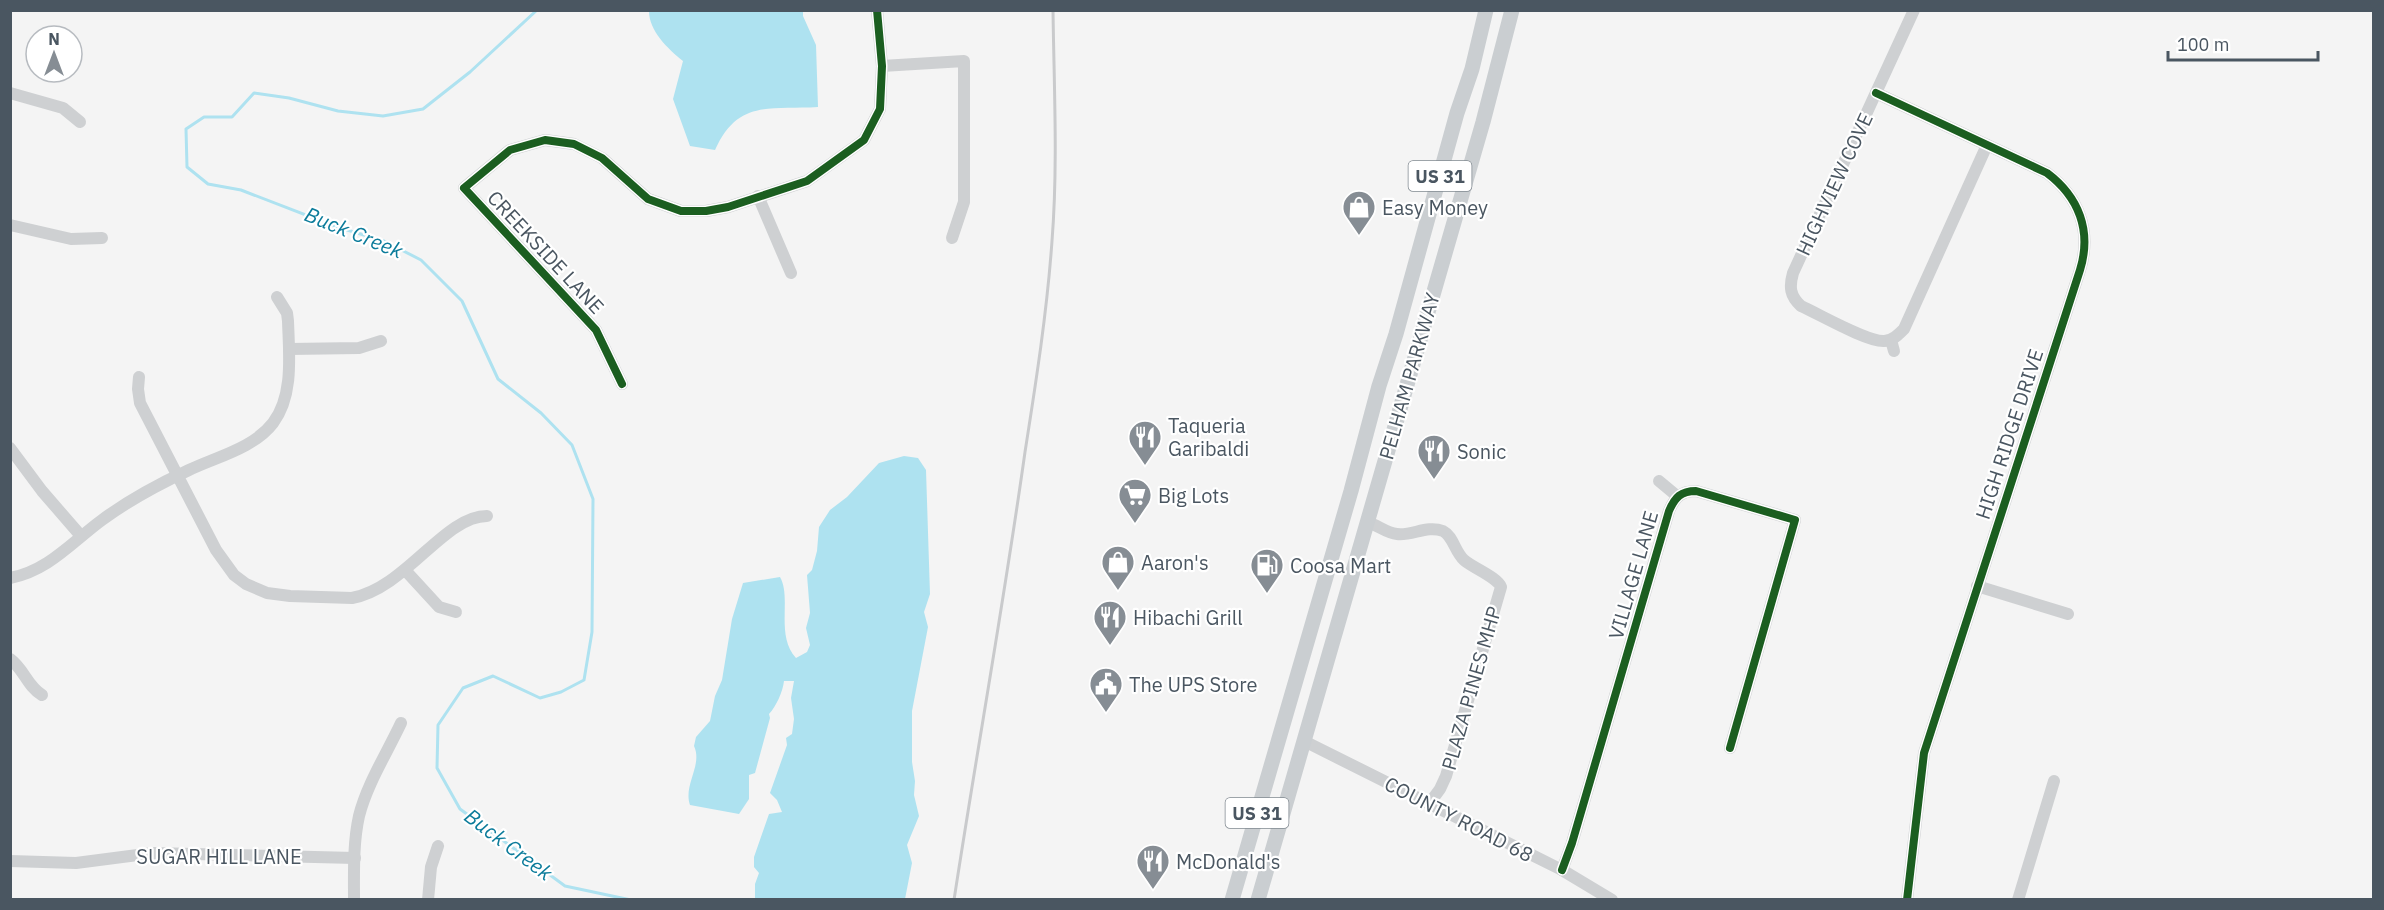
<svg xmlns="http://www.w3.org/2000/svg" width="2384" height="910" font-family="'IBM Plex Sans',sans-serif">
<rect width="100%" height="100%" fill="#f4f4f4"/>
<!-- water -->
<g fill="#aee2f0">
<path d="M649 11H803V16L816 45 818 107C769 110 738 99 715 150L690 146 673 99 683 61C668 49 649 31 649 11Z"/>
<path d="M904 456 918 458 926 470 930 594 924 612 928 627 912 711V762L915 781 914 795 919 816 907 845 912 863 905 899H755V884L759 873 754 867V857L769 814 782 812 777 800 770 793 787 745 786 738 792 734 794 719 791 698 794 681H784C783 691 776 707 769 714L770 718 755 773 749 775V799L739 814 690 805C683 785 703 765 694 746L696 737 710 721 715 696 722 680 732 619 743 583 780 577C792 598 775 635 796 658L807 652 810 645 806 628 810 613 807 575 812 570 817 551 819 527 830 510 847 497 879 463Z"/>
</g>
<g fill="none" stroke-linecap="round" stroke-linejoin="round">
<!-- stream -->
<polyline stroke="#aee2f0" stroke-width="3" points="537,10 470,72 423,109 383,116 338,111 289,98 254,93 232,117 204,117 186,129 187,167 208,184 241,190 337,227 384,241 421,260 462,301 498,379 541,413 572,445 593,499 592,632 584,680 561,692 540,698 493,676 463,688 438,725 437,768 460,809 565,886 631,900"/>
<!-- minor -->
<g stroke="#ced0d2" stroke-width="12">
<path d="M1914 10 1793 273C1789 287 1790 296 1801 306 1819 314 1867 342 1884 341 1892 341 1898 335 1904 329L1987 145"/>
<polyline points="882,66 964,61 964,202 952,238"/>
<polyline points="10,93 63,108 80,122"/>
<path d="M1876 93 2047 173C2079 197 2092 231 2080 270L1924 753 1907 900"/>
<polyline points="758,196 791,273"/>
<polyline points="10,225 71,239 102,238"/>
<polyline points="1891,340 1894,351"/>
<polyline points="289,349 359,348 381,341"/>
<path d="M139 377 138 389 140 403 216 550 234 575 246 584 267 593 290 596 352 598C406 588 444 516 487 516"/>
<polyline points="622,384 596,330 464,188 510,150 545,140 574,144 602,158 648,199 681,211 706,211 728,207 807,181 864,140 880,109 882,66 877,10"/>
<polyline points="10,448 42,491 81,536"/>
<polyline points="1659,481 1677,496"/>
<path d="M1367 522C1378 525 1386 533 1397 534 1412 536 1427 525 1443 531 1453 536 1455 552 1464 560 1473 568 1497 577 1501 587L1446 776 1440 789 1429 804"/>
<polyline points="405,570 439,607 456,612"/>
<path d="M10 578C48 571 72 542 102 520 129 500 159 484 189 470 216 457 254 448 273 423 294 395 289 354 288 321L287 313 277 297"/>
<polyline points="1977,586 2068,614"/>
<path d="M10 659C24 669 27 686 42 695"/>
<polyline points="1304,741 1562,870 1612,900"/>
<polyline points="10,861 76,863 153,853 355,858"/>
<path d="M1562 870 1572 843 1669 511C1675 497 1681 491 1696 491L1795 520 1730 748"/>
<path d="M354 900C354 872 353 843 359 816 367 784 387 753 401 723"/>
<polyline points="428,900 431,867 438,846"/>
<polyline points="2018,900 2054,781"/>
</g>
<!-- major -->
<g stroke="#caced1" stroke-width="15">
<polyline points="1232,900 1351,491 1379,386 1396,334 1457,113 1472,69 1486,10"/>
<polyline points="1258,900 1483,122 1512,10"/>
</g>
<!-- rail -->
<path stroke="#c9cacc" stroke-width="3" d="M954 900C977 750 1004 602 1025 452 1036 382 1047 312 1052 241 1058 165 1054 87 1053 10"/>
<defs>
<g id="cycleway">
<path d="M1876 93 2047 173C2079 197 2092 231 2080 270L1924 753 1907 900"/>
<polyline points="622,384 596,330 464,188 510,150 545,140 574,144 602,158 648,199 681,211 706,211 728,207 807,181 864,140 880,109 882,66 877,10"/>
<path d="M1562 870 1572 843 1669 511C1675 497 1681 491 1696 491L1795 520 1730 748"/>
</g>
</defs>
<!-- cycleway casing -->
<use href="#cycleway" stroke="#fff" stroke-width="11"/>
<!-- cycleway -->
<use href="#cycleway" stroke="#1b5e20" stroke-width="8"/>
</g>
<!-- icons -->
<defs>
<symbol id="shop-pin" viewBox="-11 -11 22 30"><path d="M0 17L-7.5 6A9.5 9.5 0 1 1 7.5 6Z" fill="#868d94" stroke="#fff"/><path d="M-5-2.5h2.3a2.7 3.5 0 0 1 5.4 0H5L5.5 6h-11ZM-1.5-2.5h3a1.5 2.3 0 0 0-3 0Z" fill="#fff"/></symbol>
<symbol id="restaurant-pin" viewBox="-11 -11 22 30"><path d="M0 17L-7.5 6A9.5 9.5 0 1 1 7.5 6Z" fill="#868d94" stroke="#fff"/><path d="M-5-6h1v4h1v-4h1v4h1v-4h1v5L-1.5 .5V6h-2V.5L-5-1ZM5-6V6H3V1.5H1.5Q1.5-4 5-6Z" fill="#fff"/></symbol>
<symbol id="supermarket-pin" viewBox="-11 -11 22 30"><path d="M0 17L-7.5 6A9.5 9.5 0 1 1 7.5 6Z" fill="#868d94" stroke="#fff"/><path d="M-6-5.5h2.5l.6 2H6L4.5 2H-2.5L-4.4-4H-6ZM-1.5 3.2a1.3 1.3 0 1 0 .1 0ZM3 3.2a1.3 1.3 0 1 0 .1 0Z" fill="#fff"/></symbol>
<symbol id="fuel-pin" viewBox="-11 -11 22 30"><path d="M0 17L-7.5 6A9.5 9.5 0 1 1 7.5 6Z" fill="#868d94" stroke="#fff"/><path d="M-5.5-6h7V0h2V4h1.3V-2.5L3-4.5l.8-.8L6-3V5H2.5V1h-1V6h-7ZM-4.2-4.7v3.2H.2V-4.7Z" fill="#fff"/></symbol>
<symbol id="civic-pin" viewBox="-11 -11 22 30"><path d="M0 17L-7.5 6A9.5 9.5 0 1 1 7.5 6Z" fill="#868d94" stroke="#fff"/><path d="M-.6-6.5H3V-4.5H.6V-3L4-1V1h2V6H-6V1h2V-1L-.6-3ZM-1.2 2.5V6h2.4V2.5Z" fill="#fff"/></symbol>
</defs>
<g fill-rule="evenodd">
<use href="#shop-pin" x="1340" y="188" width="38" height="52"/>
<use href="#restaurant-pin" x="1126" y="418" width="38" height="52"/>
<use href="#restaurant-pin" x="1415" y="432" width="38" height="52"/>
<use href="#supermarket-pin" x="1116" y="476" width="38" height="52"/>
<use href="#shop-pin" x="1099" y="543" width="38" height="52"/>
<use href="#fuel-pin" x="1248" y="546" width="38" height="52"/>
<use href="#restaurant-pin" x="1091" y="598" width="38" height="52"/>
<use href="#civic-pin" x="1087" y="665" width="38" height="52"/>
<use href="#restaurant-pin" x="1134" y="842" width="38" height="52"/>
</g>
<g text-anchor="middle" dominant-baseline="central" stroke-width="4.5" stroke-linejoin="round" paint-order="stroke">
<!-- shield labels -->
<g fill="#fff" stroke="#808990" stroke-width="1.5">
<rect x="1408.5" y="161" width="63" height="30" rx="4.5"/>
<rect x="1225.5" y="798" width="63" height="30" rx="4.5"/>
</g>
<g font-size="18" font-weight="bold" fill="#4a5661">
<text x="1440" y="176">US 31</text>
<text x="1257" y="813">US 31</text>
</g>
<!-- street labels -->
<g font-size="20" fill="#4a5661" stroke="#fff">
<text transform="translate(1834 184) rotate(-65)">HIGHVIEW COVE</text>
<text transform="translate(546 252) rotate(47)">CREEKSIDE LANE</text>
<text transform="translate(1409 376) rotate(-74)">PELHAM PARKWAY</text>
<text transform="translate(2009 434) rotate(-72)">HIGH RIDGE DRIVE</text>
<text transform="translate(1633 575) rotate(-74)">VILLAGE LANE</text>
<text transform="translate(1471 688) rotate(-74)">PLAZA PINES MHP</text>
<text transform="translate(1459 819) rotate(27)">COUNTY ROAD 68</text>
<text x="219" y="856">SUGAR HILL LANE</text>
</g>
<!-- poi labels -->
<g font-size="20" fill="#4a5661" stroke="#fff" text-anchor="start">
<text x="1382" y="207">Easy Money</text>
<text x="1168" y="425">Taqueria<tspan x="1168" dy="23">Garibaldi</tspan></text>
<text x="1457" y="451">Sonic</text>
<text x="1158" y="495">Big Lots</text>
<text x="1141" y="562">Aaron's</text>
<text x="1290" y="565">Coosa Mart</text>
<text x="1133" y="617">Hibachi Grill</text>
<text x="1129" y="684">The UPS Store</text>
<text x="1176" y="861">McDonald's</text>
</g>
<!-- water labels -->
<g font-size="21" font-style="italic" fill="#0c7c9b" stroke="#fff">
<text transform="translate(354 232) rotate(22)">Buck Creek</text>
<text transform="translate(509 844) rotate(37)">Buck Creek</text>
</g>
</g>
<!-- border -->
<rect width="2384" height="910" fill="none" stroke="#4a5661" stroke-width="24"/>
<!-- north arrow -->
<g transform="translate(54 54)"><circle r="28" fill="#ffffff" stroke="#b7bbc0" stroke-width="1.5"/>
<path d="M0-4.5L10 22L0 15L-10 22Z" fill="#868d94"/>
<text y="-9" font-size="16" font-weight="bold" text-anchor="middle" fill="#4a5661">N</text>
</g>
<!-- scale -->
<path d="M2168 51v9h150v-9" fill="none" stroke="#4a5661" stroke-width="3"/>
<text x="2177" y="51" font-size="18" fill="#4a5661" stroke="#ffffff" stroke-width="4.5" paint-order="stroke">100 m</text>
</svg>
